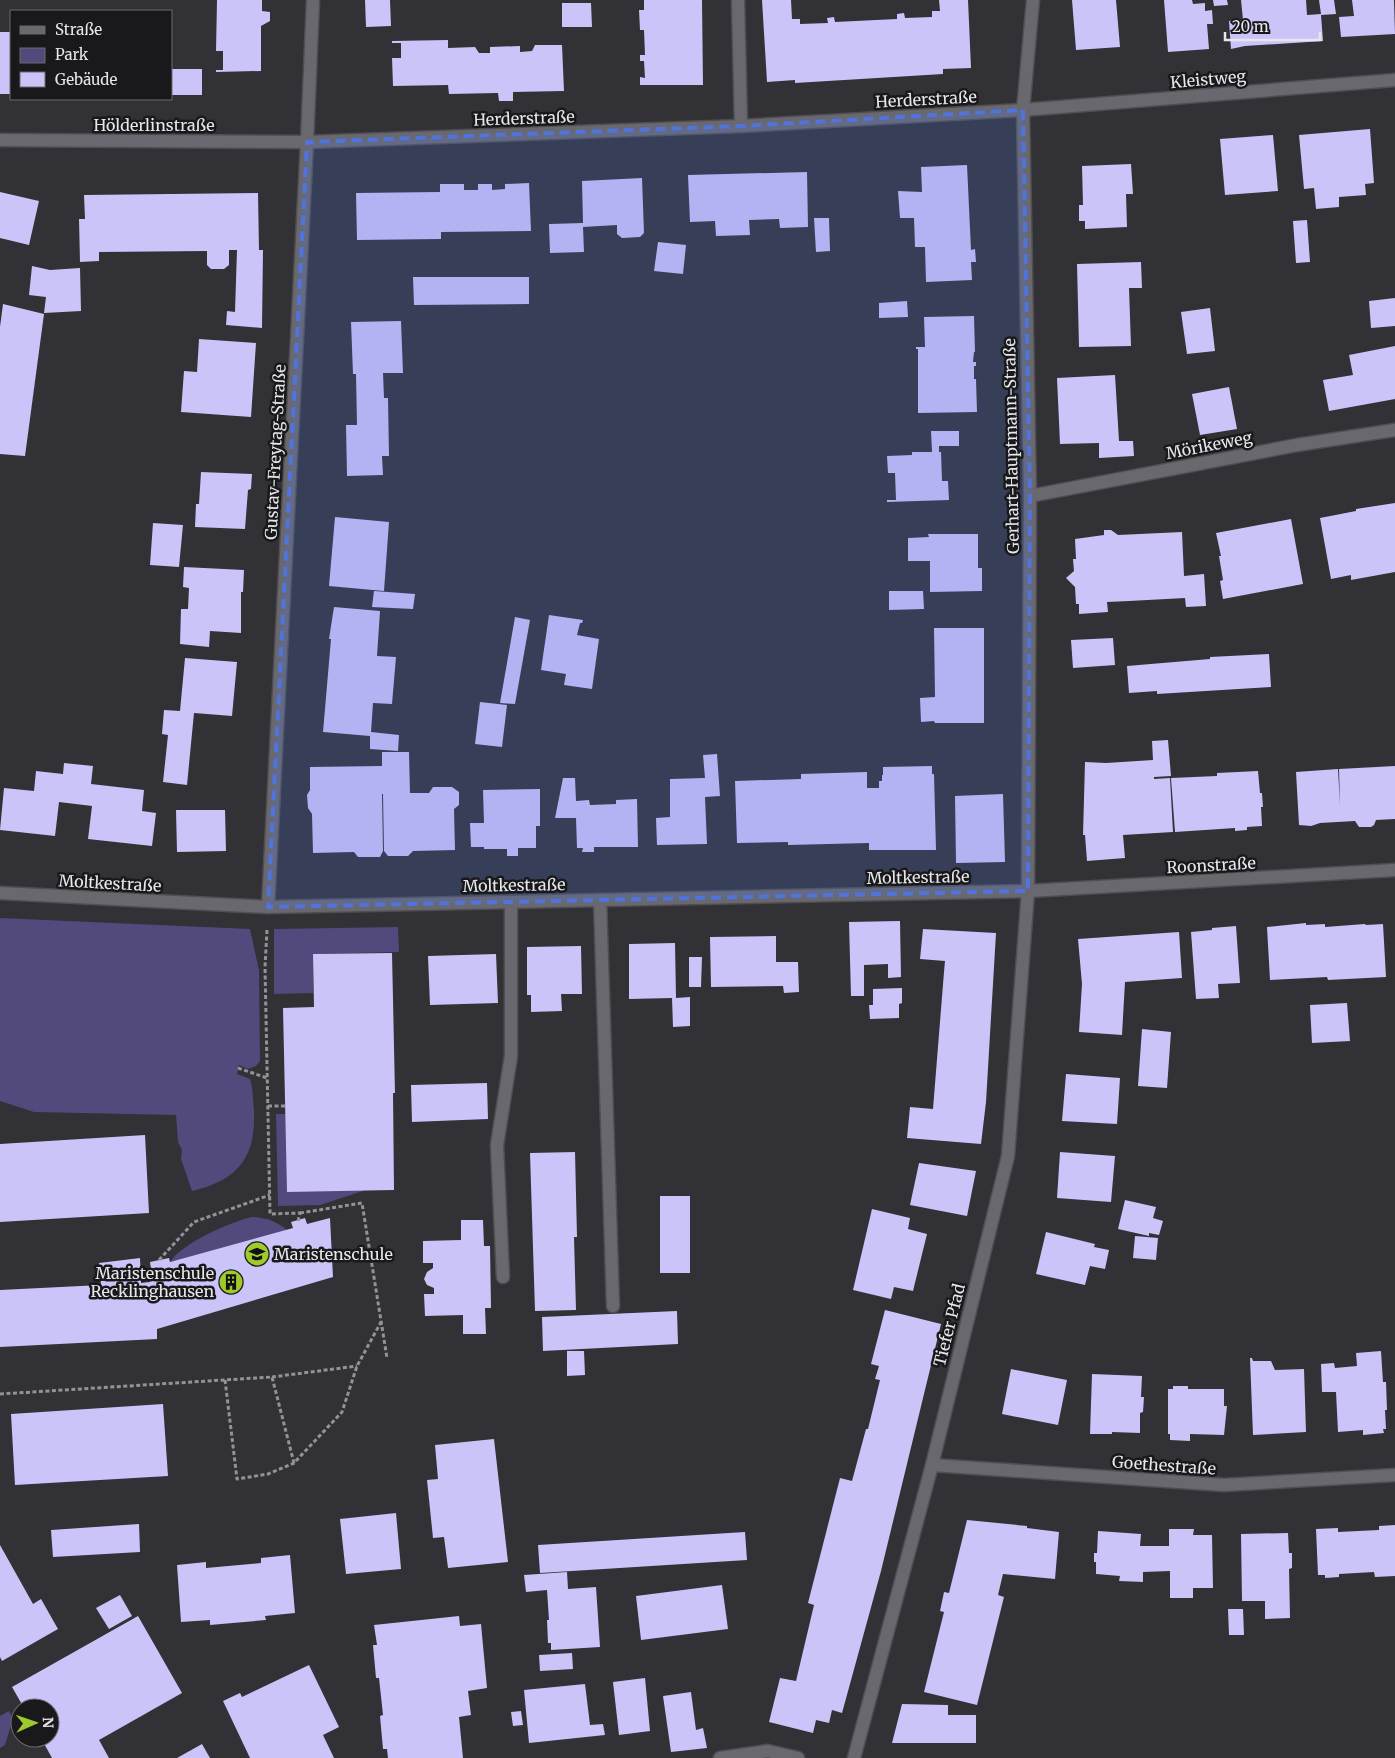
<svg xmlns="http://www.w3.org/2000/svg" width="1395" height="1758" font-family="Merriweather,serif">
<rect width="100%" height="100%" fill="#313136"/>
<!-- green -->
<g fill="#52497c">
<path d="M0 918 250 929 259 970 260 1061 256 1066 248 1069 239 1065 237 1074 250 1079C253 1089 253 1099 254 1110 256 1158 238 1180 192 1191L181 1159 182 1150 178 1142 176 1115 34 1112 0 1101Z"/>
<polygon points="398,927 399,952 313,954 313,993 274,994 274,929"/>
<polygon points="276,1114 286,1114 366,1190 320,1205 278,1206"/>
<path d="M252 1217C264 1217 278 1222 287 1230L170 1262C182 1243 230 1222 252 1217Z"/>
<polygon points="9,1711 13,1719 5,1745 0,1748 0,1716"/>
</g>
<!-- building -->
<g fill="#cbc4f8">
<polygon points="217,0 262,0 262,11 270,12 270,21 261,26 261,71 216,72 216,70 223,70 223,51 216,51"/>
<polygon points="365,0 390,0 391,26 366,27"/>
<polygon points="644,0 702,0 703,85 640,85 640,77 645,78 644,61 640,61 640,55 645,55 644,30 640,30 639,10 644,10"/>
<polygon points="762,0 791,0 792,19 800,19 800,24 828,23 827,18 834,17 835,22 897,19 897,14 904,13 905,18 932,17 932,11 940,11 939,0 968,0 971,68 943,69 943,74 795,83 795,80 767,82"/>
<polygon points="1072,0 1116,0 1120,47 1076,50"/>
<polygon points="1164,0 1192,0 1193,4 1205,3 1205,11 1212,10 1213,24 1207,24 1209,49 1168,52"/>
<polygon points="1213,0 1227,0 1228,5 1214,6"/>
<polygon points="1241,0 1306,0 1307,15 1321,14 1319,0 1334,0 1336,14 1321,15 1323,41 1245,46 1231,49 1229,21 1243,20"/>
<polygon points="1352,0 1394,0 1395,34 1341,37 1339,17 1354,16"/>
<polygon points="562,3 591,3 592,27 562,27"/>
<rect x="0" y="32" width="11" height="62"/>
<polygon points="448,40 448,48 475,47 479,53 490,53 490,47 520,46 520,52 532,51 535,45 562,45 564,91 513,92 513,101 499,101 498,93 449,94 448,85 393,86 392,58 401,58 401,43 392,43 392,41"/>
<rect x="171" y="69" width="31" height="26"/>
<polygon points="1370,129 1374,183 1365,184 1366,195 1339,197 1339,207 1316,209 1314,188 1304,189 1299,135"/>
<polygon points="1273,135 1278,191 1225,195 1220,139"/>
<polygon points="1131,164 1133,194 1126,194 1127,227 1085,229 1085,221 1079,221 1079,205 1083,205 1082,166"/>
<polygon points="967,165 971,250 975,249 976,262 971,262 972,280 926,282 925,247 915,247 914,218 900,218 898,191 922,192 921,167"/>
<polygon points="807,172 808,227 780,228 779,219 749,220 750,235 716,236 715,221 690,222 688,175"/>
<polygon points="642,178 644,233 640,237 622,238 617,234 617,225 583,227 584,252 550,253 549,224 583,223 582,181"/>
<polygon points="529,183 531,231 441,232 441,239 357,240 356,193 440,192 440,184 464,184 464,190 478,190 478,184 492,184 492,190 505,189 505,184"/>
<polygon points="0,192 39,201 29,245 0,238"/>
<polygon points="258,193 259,250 263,250 262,328 226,325 227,311 235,312 237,250 229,250 229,265 224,269 211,269 207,265 207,251 99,252 99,261 80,262 79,219 85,219 84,195"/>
<polygon points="814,218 829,218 830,251 816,252"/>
<polygon points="1307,220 1310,262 1296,263 1293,221"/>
<polygon points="658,242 686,245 683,274 654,271"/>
<polygon points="1141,262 1142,288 1129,288 1131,346 1079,347 1077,264"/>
<polygon points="32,266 50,270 80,268 81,311 44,313 46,297 29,295"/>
<polygon points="413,277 529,277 529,304 414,305"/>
<polygon points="1395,298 1395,326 1371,328 1369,301"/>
<polygon points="907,301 908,317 879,318 879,303"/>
<polygon points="3,304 44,314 25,456 0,454 0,327"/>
<polygon points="1210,308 1215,351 1187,354 1181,312"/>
<polygon points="974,316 975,352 974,352 973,362 976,362 976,366 974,366 974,379 976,379 977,412 918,413 918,349 916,349 916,347 925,347 924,317"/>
<polygon points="401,321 403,373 383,373 384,398 388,398 389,456 382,456 383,475 347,476 346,425 357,425 356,374 353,374 351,322"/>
<polygon points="199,339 256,343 251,417 181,412 184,371 197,372"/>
<polygon points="1395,346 1395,399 1329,411 1323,380 1353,375 1349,355"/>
<polygon points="1115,375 1119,441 1133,441 1134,456 1099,458 1099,443 1060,444 1057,378"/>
<polygon points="1229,387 1237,429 1200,435 1192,394"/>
<polygon points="931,431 959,431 959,446 939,446 939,452 941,452 942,481 948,481 949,500 887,502 887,500 896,500 895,473 888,473 887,456 912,455 912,452 932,452"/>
<polygon points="201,472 252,474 251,489 248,490 245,529 195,527 196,504 199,504"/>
<polygon points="1395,503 1395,572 1351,580 1351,575 1331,579 1320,518 1356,511 1356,509"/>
<polygon points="335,517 389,522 384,591 329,586"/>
<polygon points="1291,519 1303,584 1223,599 1220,581 1223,580 1219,556 1221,556 1216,533"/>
<polygon points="153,523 183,525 179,567 150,565"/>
<polygon points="1104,530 1111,530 1118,535 1182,532 1184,576 1204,574 1206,606 1186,607 1185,598 1129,601 1107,602 1108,612 1079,614 1079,604 1076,604 1075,587 1066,578 1074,571 1073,559 1076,559 1075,539 1104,535"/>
<polygon points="928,534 978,534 978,568 982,568 982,591 930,592 930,561 908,561 908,538 929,537"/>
<polygon points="184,567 244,570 243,592 241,592 241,633 210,631 209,647 180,644 181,609 188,609 189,588 183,587"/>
<polygon points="374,591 415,594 413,609 372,607"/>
<polygon points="889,591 923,591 924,609 889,610"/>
<polygon points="334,607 380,611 377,656 396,657 392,704 373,703 371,732 399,735 398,751 370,749 370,736 323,732 331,639 329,639"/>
<polygon points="549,615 583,620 582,623 580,623 577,635 599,639 592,689 564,685 566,674 541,670"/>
<polygon points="515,617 530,620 515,704 500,703"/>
<polygon points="934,628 984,628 984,723 935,723 934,721 921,722 920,698 935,697"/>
<polygon points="1113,638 1115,665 1073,668 1071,640"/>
<polygon points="1269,654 1271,687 1157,694 1157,691 1129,693 1127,666 1210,659 1210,657"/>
<polygon points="185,658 237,662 232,716 194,713 187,785 163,782 168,735 162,734 164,710 180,711"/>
<polygon points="480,702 507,705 502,747 475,744"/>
<polygon points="1168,740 1171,776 1154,777 1154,779 1170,778 1173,832 1123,835 1125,858 1087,861 1085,835 1083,835 1085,762 1106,763 1153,760 1152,741"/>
<polygon points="382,752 409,752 410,793 429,793 433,787 452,787 459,792 459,805 454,809 455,850 413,851 408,856 388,856 384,851 383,794 382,794 383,851 380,857 358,857 354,852 313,853 312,814 308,808 307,795 310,790 310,767 382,766"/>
<polygon points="717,754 720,796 705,797 707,844 657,845 656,818 670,817 670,779 705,778 703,755"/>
<polygon points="64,763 93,766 91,784 144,790 142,811 156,813 152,846 88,839 92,806 59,802 55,836 0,830 4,788 34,791 36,771 63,774"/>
<polygon points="932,766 932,774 934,774 936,850 869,850 869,843 788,845 788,842 737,843 735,781 801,779 801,774 867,772 867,788 879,788 879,781 882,781 882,775 883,775 883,767"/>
<polygon points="1395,766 1395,819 1376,820 1374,825 1371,827 1359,827 1355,821 1320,823 1311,826 1299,825 1296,772 1338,769 1340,805 1339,769"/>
<polygon points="1258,771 1260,793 1262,793 1263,807 1261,807 1262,826 1247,827 1247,830 1235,831 1235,828 1175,832 1171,778 1217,776 1217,773"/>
<polygon points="563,778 575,778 576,801 589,800 590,805 616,804 616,800 637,799 638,847 594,847 594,852 582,852 583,848 577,848 576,818 555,818"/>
<polygon points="540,789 540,826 536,826 536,848 518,848 518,856 507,856 507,849 484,849 484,847 471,847 470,823 484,823 483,790"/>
<polygon points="1003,794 1005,862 956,863 955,796"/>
<polygon points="176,810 225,810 226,851 177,852"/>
<polygon points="900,921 901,977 888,978 888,964 864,965 864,996 851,996 849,922"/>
<polygon points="1306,923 1306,925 1325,924 1325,927 1365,924 1366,925 1383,924 1386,977 1328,980 1327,977 1270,980 1267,927"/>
<polygon points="1236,926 1240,983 1218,984 1219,998 1196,999 1191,932 1212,930 1212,928"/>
<polygon points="923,929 996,933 986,1102 981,1144 907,1138 910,1107 933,1109 944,972 945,961 920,959"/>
<polygon points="1179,932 1182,978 1125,982 1122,1035 1079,1032 1082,984 1078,939"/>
<polygon points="776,936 776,962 798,962 799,992 784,993 783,986 711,987 710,937"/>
<polygon points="675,943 676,998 690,997 690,1026 673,1027 672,998 629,999 629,944"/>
<polygon points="581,946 582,994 561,994 562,1011 531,1012 531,995 527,995 527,947"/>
<polygon points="392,953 395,1093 393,1093 394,1190 287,1192 283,1008 314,1007 313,954"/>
<polygon points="496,954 498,1003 430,1005 428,956"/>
<polygon points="689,957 702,957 701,987 689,987"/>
<polygon points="902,988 902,1003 899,1004 899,1018 870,1019 869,1005 873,1005 873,989"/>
<polygon points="1347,1003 1350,1041 1312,1043 1310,1005"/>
<polygon points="1142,1029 1171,1032 1167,1088 1138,1086"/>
<polygon points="1066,1074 1120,1078 1117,1124 1062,1121"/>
<polygon points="487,1083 488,1119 412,1122 411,1085"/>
<polygon points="145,1135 149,1213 0,1222 0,1144"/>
<polygon points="575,1152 577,1237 574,1237 576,1310 535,1311 530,1153"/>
<polygon points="1060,1152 1115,1156 1111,1202 1057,1198"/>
<polygon points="919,1163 976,1171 967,1216 910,1205"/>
<rect x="660" y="1196" width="30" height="77"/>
<polygon points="1125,1200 1156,1207 1153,1218 1163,1221 1159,1235 1149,1233 1149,1236 1118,1229"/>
<polygon points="872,1209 910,1218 908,1229 927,1234 913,1291 894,1287 891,1299 853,1290"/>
<polygon points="305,1218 307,1224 330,1218 333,1277 157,1329 157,1339 0,1347 0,1290 101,1285 99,1263 140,1258 141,1283 150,1282 149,1270 151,1269 150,1262 169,1258 170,1262 293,1228 291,1222"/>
<polygon points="461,1220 483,1220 484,1246 490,1246 491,1308 485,1308 486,1334 463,1334 463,1315 425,1316 424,1294 434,1294 434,1288 427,1285 424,1279 427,1272 433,1268 433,1263 423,1263 423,1241 461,1240"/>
<polygon points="1046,1232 1095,1244 1094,1247 1109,1250 1105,1269 1090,1266 1085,1285 1036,1274"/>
<polygon points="1135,1236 1158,1238 1156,1260 1133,1258"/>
<polygon points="885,1310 941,1324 881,1571 842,1713 832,1710 829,1723 816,1720 813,1733 769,1722 780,1678 796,1681 814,1605 808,1603 840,1478 852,1481 866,1429 868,1429 880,1380 875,1379 879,1366 871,1364"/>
<polygon points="677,1311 678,1344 543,1351 542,1317"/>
<polygon points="567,1351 584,1351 585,1375 567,1376"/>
<polygon points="1381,1351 1383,1382 1386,1382 1387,1410 1385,1410 1386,1429 1383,1429 1384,1433 1363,1435 1363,1430 1338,1432 1336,1392 1322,1392 1321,1364 1334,1363 1335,1368 1357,1366 1356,1353"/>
<polygon points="1250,1358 1252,1358 1253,1361 1271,1361 1275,1370 1304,1369 1306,1432 1253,1435"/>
<polygon points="1011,1369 1067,1380 1058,1425 1002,1414"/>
<polygon points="1092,1374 1142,1376 1141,1397 1144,1397 1143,1412 1140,1413 1140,1433 1112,1432 1112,1434 1090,1434"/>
<polygon points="1173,1386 1188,1386 1188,1389 1224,1389 1224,1406 1227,1406 1224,1435 1190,1434 1190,1441 1170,1440 1170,1434 1168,1434 1168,1389 1173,1389"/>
<polygon points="163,1404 168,1476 15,1485 11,1414"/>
<polygon points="494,1439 508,1562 448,1568 444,1537 433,1538 427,1480 438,1479 435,1445"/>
<polygon points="396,1513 401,1569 346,1574 340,1519"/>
<polygon points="967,1520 1027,1526 1027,1528 1059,1532 1055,1579 1003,1574 998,1595 1004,1597 977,1705 924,1692 944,1612 940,1611 944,1592 949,1593"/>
<polygon points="139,1524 140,1552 53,1557 51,1530"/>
<polygon points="1395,1525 1395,1576 1375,1577 1374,1572 1339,1574 1339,1577 1325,1578 1325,1575 1318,1575 1316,1529 1338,1528 1338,1532 1379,1530 1379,1526"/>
<polygon points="1169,1529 1194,1529 1193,1535 1212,1535 1213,1588 1193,1588 1193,1598 1170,1598 1170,1571 1143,1572 1143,1582 1119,1581 1120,1576 1096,1574 1096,1562 1094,1562 1094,1553 1097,1553 1098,1531 1141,1534 1140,1546 1169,1546"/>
<polygon points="745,1532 747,1560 540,1573 538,1545"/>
<polygon points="1288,1533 1289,1553 1292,1553 1292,1568 1289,1569 1290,1618 1265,1619 1265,1601 1242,1601 1241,1534"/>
<polygon points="0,1545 33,1604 41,1599 58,1629 2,1661 0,1657"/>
<polygon points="290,1555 295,1613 265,1616 266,1620 210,1625 210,1620 181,1622 177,1565 206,1562 206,1568 261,1563 261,1558"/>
<polygon points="567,1572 568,1589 596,1587 600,1647 551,1650 551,1643 548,1643 547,1620 549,1620 547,1590 526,1592 524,1575"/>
<polygon points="722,1585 728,1629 641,1640 636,1596"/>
<polygon points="120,1595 132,1616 109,1629 96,1608"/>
<polygon points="1228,1609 1243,1609 1244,1635 1229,1635"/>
<polygon points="138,1616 182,1693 99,1740 109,1758 52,1758 41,1738 50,1738 50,1708 24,1708 12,1687"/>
<polygon points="459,1616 460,1626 481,1624 487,1688 468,1691 471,1715 459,1717 463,1758 388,1758 387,1749 383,1749 380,1716 383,1715 379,1678 376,1678 373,1645 377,1645 374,1625"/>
<polygon points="572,1653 573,1669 540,1671 539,1655"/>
<polygon points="309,1665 339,1727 323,1735 334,1758 250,1758 223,1701 240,1693 242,1697"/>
<polygon points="645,1678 650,1731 619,1735 613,1682"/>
<polygon points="585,1684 590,1725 603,1724 605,1735 529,1743 524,1690"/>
<polygon points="691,1692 696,1730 703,1728 707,1748 671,1752 663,1696"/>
<polygon points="902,1704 948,1705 948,1715 976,1715 976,1743 892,1743"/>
<polygon points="521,1711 523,1725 513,1726 511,1712"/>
<polygon points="202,1744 210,1758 177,1758"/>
</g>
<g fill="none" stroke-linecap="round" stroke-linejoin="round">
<defs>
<g id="service">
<polyline points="600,900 613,1306"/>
<polyline points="503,1277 497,1145 511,1056 511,902"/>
<polyline points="720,1758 768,1751 798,1758"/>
</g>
<g id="minor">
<polyline points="738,0 741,126"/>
<polyline points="0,140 307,142 741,126 1023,110 1395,80"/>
<polyline points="1030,496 1297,445 1395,430"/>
<polyline points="0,893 268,907 1028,891 1395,870"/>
<polyline points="268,907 307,142 313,0"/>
<polyline points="932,1465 1224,1485 1395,1475"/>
<polyline points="854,1758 932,1465 1008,1156 1028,891 1030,496 1023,110 1033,0"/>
</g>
</defs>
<!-- service casing -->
<use href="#service" stroke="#4f4f53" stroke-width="15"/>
<!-- minor casing -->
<use href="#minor" stroke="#4f4f53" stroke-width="15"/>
<!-- path -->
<g stroke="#939397" stroke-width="3" stroke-dasharray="4 2.5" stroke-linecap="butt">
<polyline points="267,930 265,967 270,1214 300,1213 298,1221"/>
<polyline points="238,1068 267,1078"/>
<polyline points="268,1106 285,1106"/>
<polyline points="300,1213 362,1203 387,1358"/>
<polyline points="159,1260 194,1222 270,1195"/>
<polyline points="272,1377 357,1366"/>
<polyline points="225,1380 237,1479 268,1474 294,1463"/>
<polyline points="0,1394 272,1377 294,1463 342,1412 357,1366 381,1322"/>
</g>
<!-- service -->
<use href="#service" stroke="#69686f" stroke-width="12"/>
<!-- minor -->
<use href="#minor" stroke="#69686f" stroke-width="12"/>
</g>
<!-- marked area -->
<path fill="#5074dd" fill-opacity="0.2" stroke="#5074dd" stroke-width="4" stroke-dasharray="10 6" stroke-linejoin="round" d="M1023 110 1030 496 1028 891 268 907 307 142 741 126Z"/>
<!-- icons -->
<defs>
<symbol id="school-disc" viewBox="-11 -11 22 22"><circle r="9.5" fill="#9fca2e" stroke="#19191c"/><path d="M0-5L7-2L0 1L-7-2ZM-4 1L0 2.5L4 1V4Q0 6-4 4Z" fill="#111"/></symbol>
<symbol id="building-disc" viewBox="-11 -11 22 22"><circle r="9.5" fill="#9fca2e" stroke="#19191c"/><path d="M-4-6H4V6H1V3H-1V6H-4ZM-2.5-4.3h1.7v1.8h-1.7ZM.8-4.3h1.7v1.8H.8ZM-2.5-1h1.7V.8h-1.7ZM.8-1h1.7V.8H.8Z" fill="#111"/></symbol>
</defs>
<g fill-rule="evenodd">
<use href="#school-disc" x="243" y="1240" width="28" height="28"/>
<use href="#building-disc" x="217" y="1268" width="28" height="28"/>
</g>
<g text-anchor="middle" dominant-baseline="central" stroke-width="5" stroke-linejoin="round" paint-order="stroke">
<!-- street labels -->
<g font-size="16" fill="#e7e7eb" stroke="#19191c">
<text transform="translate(1208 79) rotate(-5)">Kleistweg</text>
<text transform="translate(926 99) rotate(-3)">Herderstraße</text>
<text transform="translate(524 118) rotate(-2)">Herderstraße</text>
<text x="154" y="125">Hölderlinstraße</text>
<text transform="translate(1209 445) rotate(-11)">Mörikeweg</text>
<text transform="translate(1011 446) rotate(-91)">Gerhart-Hauptmann-Straße</text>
<text transform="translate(275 452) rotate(-87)">Gustav-Freytag-Straße</text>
<text transform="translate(1211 865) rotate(-3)">Roonstraße</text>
<text transform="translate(918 877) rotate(-1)">Moltkestraße</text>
<text transform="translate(110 883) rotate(3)">Moltkestraße</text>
<text transform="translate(514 885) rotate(-1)">Moltkestraße</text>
<text transform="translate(949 1325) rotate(-76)">Tiefer Pfad</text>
<text transform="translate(1164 1465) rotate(4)">Goethestraße</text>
</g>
<!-- poi labels -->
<g font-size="16" fill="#e7e7eb" stroke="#19191c" text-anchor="start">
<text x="274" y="1254">Maristenschule</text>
<text x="214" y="1273" text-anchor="end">Maristenschule<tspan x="214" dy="18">Recklinghausen</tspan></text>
</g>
</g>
<!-- legend -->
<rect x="10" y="10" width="162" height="90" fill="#19191c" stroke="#6b6b6f"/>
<rect x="20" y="26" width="25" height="8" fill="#69686f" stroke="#6b6b6f"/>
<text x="55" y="35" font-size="15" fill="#e7e7eb">Straße</text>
<rect x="20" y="48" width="25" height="15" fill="#52497c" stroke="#6b6b6f"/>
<text x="55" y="60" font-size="15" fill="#e7e7eb">Park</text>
<rect x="20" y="72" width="25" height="15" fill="#cbc4f8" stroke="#6b6b6f"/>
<text x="55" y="85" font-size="15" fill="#e7e7eb">Gebäude</text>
<!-- north arrow -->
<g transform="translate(35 1723) rotate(88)"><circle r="24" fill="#19191c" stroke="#6b6b6f"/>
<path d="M0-4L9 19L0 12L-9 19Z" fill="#9fca2e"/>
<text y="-8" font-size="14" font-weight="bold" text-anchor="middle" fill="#e7e7eb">N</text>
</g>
<!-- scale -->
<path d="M1225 32v8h95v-8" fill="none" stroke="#e7e7eb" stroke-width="2.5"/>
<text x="1232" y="32" font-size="15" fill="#e7e7eb" stroke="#19191c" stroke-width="4" paint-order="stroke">20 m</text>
</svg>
